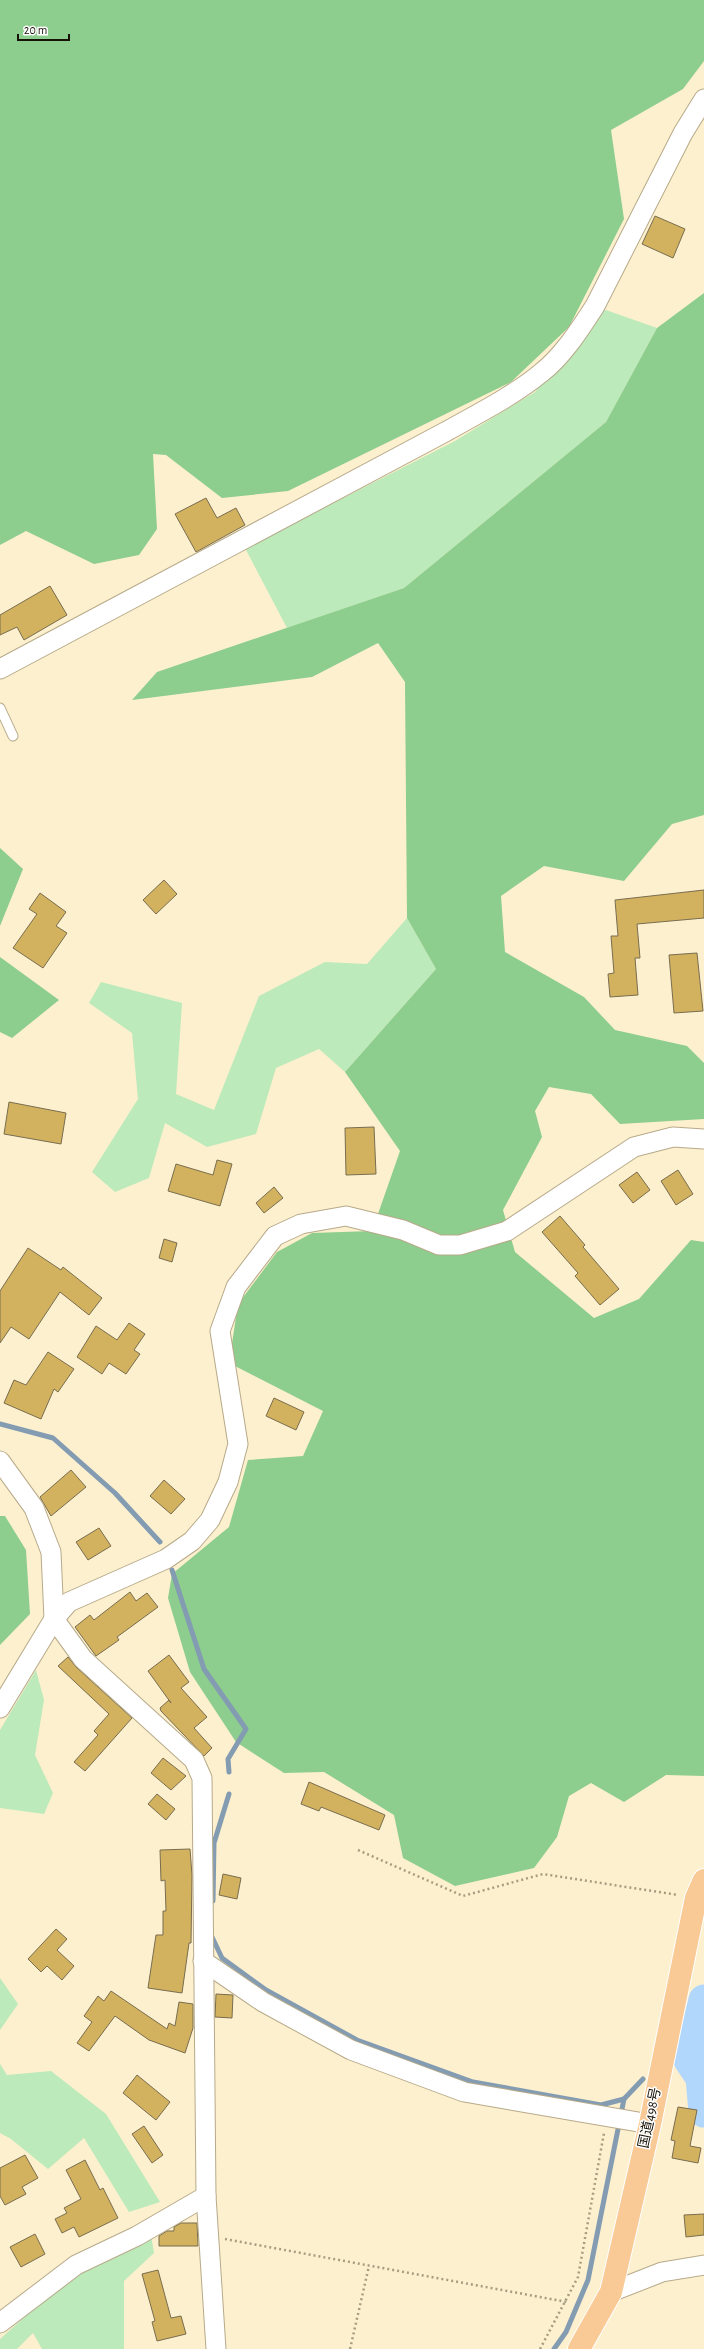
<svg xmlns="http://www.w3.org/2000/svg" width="704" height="2349" font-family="'Alegreya Sans','Noto Sans JP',sans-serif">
<rect width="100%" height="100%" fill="#fdf0ce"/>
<!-- green -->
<g fill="#bceabb">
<polygon points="603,309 657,328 606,422 404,588 287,628 245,548 455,441 535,392"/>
<polygon points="407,918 436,969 345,1072 319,1049 276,1068 256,1134 207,1147 165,1123 149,1178 115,1192 92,1172 138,1099 132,1033 89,1003 101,982 182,1003 176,1094 214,1110 259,996 325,962 367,964"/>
<polygon points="36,1670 44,1700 35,1755 53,1793 44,1814 0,1808 0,1730"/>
<polygon points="0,1978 18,2004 0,2030"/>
<polygon points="0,2064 7,2075 51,2071 106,2114 160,2202 129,2212 84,2138 48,2169 11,2139 0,2133"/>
<polygon points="151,2235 154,2253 124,2281 124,2349 42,2349 33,2333 17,2349 0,2349 0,2339 75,2272"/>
</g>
<!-- forest -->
<g fill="#8dcd8e">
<polygon points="0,0 704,0 704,61 683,89 611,130 624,219 569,327 511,382 288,491 222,498 166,455 153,454 157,529 139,555 94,564 26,531 0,545"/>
<polygon points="704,293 704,815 672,824 624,881 544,866 501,896 505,952 584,997 615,1030 687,1046 704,1063 704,1119 620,1124 591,1094 549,1087 535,1111 542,1137 503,1210 515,1252 594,1318 639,1299 691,1240 704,1242 704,1776 666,1775 624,1802 591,1783 569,1796 557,1837 534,1868 455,1886 403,1858 394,1815 324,1772 284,1773 236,1742 190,1672 168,1598 172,1574 229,1527 248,1460 303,1456 323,1411 229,1363 238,1304 277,1252 312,1233 372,1231 400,1151 345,1072 436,969 407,918 405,682 378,643 312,677 132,700 157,672 404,588 606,422 657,328"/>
<polygon points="0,848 23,869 0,926"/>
<polygon points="0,957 59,1000 12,1038 0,1032"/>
<polygon points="0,1516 5,1516 26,1550 30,1614 0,1645"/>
</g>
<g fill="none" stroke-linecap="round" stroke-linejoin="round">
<!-- stream -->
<g stroke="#849cb2" stroke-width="5">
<polyline points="0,1424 53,1438 115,1493 160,1542"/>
<polyline points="172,1570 204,1669 246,1729 228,1759 229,1772"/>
<polyline points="213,1901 214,1843 229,1794"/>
<polyline points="212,1937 222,1958 266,1990 357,2040 473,2082 601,2105 624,2099 643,2079"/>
<polyline points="554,2349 566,2332 588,2280 624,2099"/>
</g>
<!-- river -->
<polyline stroke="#b2d7fc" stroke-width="31" points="704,2000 689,2060 701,2078 704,2112"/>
</g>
<!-- building -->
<g fill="#d2b25f" stroke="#796d4f">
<polygon points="655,216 685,229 673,258 642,244"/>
<polygon points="206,498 217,518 236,508 245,525 196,552 175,514"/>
<polygon points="50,586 67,615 24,640 17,627 0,635 0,615"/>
<polygon points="164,880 177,894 156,914 143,900"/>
<polygon points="704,890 704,918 637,924 640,958 635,958 638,995 610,997 608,974 614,973 611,936 618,936 615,900"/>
<polygon points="40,893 66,912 56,926 67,933 43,968 13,948 37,914 29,909"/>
<polygon points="697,953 703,1011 674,1013 669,955"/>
<polygon points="9,1102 66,1113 61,1144 4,1134"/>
<polygon points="374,1127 376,1174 346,1175 345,1128"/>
<polygon points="217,1160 232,1164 220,1206 168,1191 176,1164 213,1175"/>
<polygon points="678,1170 693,1194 676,1205 661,1181"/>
<polygon points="637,1172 650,1190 633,1203 619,1185"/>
<polygon points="274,1187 283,1198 264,1213 256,1203"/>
<polygon points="560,1216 585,1245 583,1247 619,1289 600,1305 575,1276 578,1273 542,1232"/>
<polygon points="164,1239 177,1243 172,1262 159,1258"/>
<polygon points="28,1248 61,1270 63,1267 102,1298 89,1315 60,1292 29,1339 11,1327 0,1343 0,1291"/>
<polygon points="129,1323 145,1334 134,1350 140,1354 126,1374 109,1363 102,1374 77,1357 96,1326 117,1340"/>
<polygon points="48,1352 74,1369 58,1392 54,1389 41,1419 4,1403 14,1380 26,1385"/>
<polygon points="274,1398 304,1412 296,1430 266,1416"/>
<polygon points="71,1470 86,1487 51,1516 40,1497"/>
<polygon points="164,1480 185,1499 171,1514 150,1496"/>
<polygon points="99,1528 111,1546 88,1560 76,1542"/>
<polygon points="130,1592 136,1601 147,1593 158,1607 117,1637 119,1640 96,1656 75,1627 90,1615 94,1620"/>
<polygon points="169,1655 189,1682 181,1688 207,1717 194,1728 212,1748 204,1756 161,1711 160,1708 169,1700 171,1703 148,1671"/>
<polygon points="68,1657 76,1667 132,1718 85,1771 74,1762 98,1735 94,1731 109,1714 58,1666"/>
<polygon points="163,1758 186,1776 171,1790 151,1773"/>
<polygon points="309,1782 385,1815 379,1830 321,1807 319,1811 301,1804"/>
<polygon points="157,1794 175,1809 166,1820 148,1804"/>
<polygon points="190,1849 192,1875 191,1943 189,1943 182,1993 148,1988 156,1935 163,1935 163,1911 166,1911 165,1880 161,1881 160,1850"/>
<polygon points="223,1874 241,1878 237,1899 219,1895"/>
<polygon points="56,1929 67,1939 57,1950 74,1966 62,1980 47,1966 41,1972 28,1959"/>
<polygon points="111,1991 167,2029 169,2023 175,2026 179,2002 193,2004 193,2028 185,2053 149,2040 115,2016 89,2051 77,2043 92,2022 84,2016 98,1996 104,2001"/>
<polygon points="216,1994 233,1995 232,2018 215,2017"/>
<polygon points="137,2075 170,2102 156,2120 123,2093"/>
<polygon points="678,2107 697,2110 690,2146 701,2148 698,2163 672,2158 675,2141 671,2140"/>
<polygon points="144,2126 163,2155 152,2163 132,2134"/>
<polygon points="25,2155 38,2178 22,2187 26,2194 5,2205 0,2196 0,2168"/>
<polygon points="85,2160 100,2190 103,2188 118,2218 79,2237 74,2227 62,2233 55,2219 67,2213 64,2208 81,2199 66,2170"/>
<polygon points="704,2214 704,2235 686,2237 684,2215"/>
<polygon points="181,2223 197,2223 198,2246 159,2246 159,2236 167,2231 174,2231 174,2227"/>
<polygon points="35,2234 45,2254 21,2267 10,2247"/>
<polygon points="158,2270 171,2318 181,2316 186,2334 157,2341 152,2322 155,2321 142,2274"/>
</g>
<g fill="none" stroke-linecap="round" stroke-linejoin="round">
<defs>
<polyline id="lane" points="0,708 13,736"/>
<g id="street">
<path d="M0 669 447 431C479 413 513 396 541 373 563 356 580 329 595 306L683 133 704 99"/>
<polyline points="0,1461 34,1508 51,1552 54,1619 83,1659 194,1760 202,1778 206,2196 216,2349"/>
<polyline points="0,1708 54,1619 69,1602 166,1559 192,1541 210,1520 228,1482 238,1444 220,1331 236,1287 275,1236 301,1224 346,1216 403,1230 439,1245 460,1245 507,1231 634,1147 673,1137 704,1139"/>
<polyline points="203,1961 263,2002 351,2050 464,2092 650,2124"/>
<polyline points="611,2292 662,2272 704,2265"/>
<polyline points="0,2323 76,2265 137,2236 206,2196"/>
</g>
<polyline id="highway" points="579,2349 611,2292 650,2124 696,1898 704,1880"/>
</defs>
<!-- lane casing -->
<use href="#lane" stroke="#b7aa8a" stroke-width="11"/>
<!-- street casing -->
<use href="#street" stroke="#b7aa8a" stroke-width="21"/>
<!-- highway casing -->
<use href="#highway" stroke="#fff" stroke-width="24"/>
<!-- path -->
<g stroke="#a69c82" stroke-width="2.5" stroke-dasharray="2 3" stroke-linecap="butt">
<polyline points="358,1850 463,1896 543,1874 678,1895"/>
<polyline points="225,2239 567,2302"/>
<polyline points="350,2349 369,2266"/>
<polyline points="540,2349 578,2277 604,2133"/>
</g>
<!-- lane -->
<use href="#lane" stroke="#fff" stroke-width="9"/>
<!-- street -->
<use href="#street" stroke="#fff" stroke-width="19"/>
<!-- highway -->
<use href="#highway" stroke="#f9c996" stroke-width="22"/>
</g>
<g text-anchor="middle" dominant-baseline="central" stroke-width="3" stroke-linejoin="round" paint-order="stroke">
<!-- street labels -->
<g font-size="14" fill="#171206" stroke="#fff">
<text transform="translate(650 2118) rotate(-78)">国道498号</text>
</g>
</g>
<!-- scale -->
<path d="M18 34v6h51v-6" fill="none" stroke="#171206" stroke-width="2"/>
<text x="24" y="34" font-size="12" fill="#171206" stroke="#ffffff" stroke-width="3" paint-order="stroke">20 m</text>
</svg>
